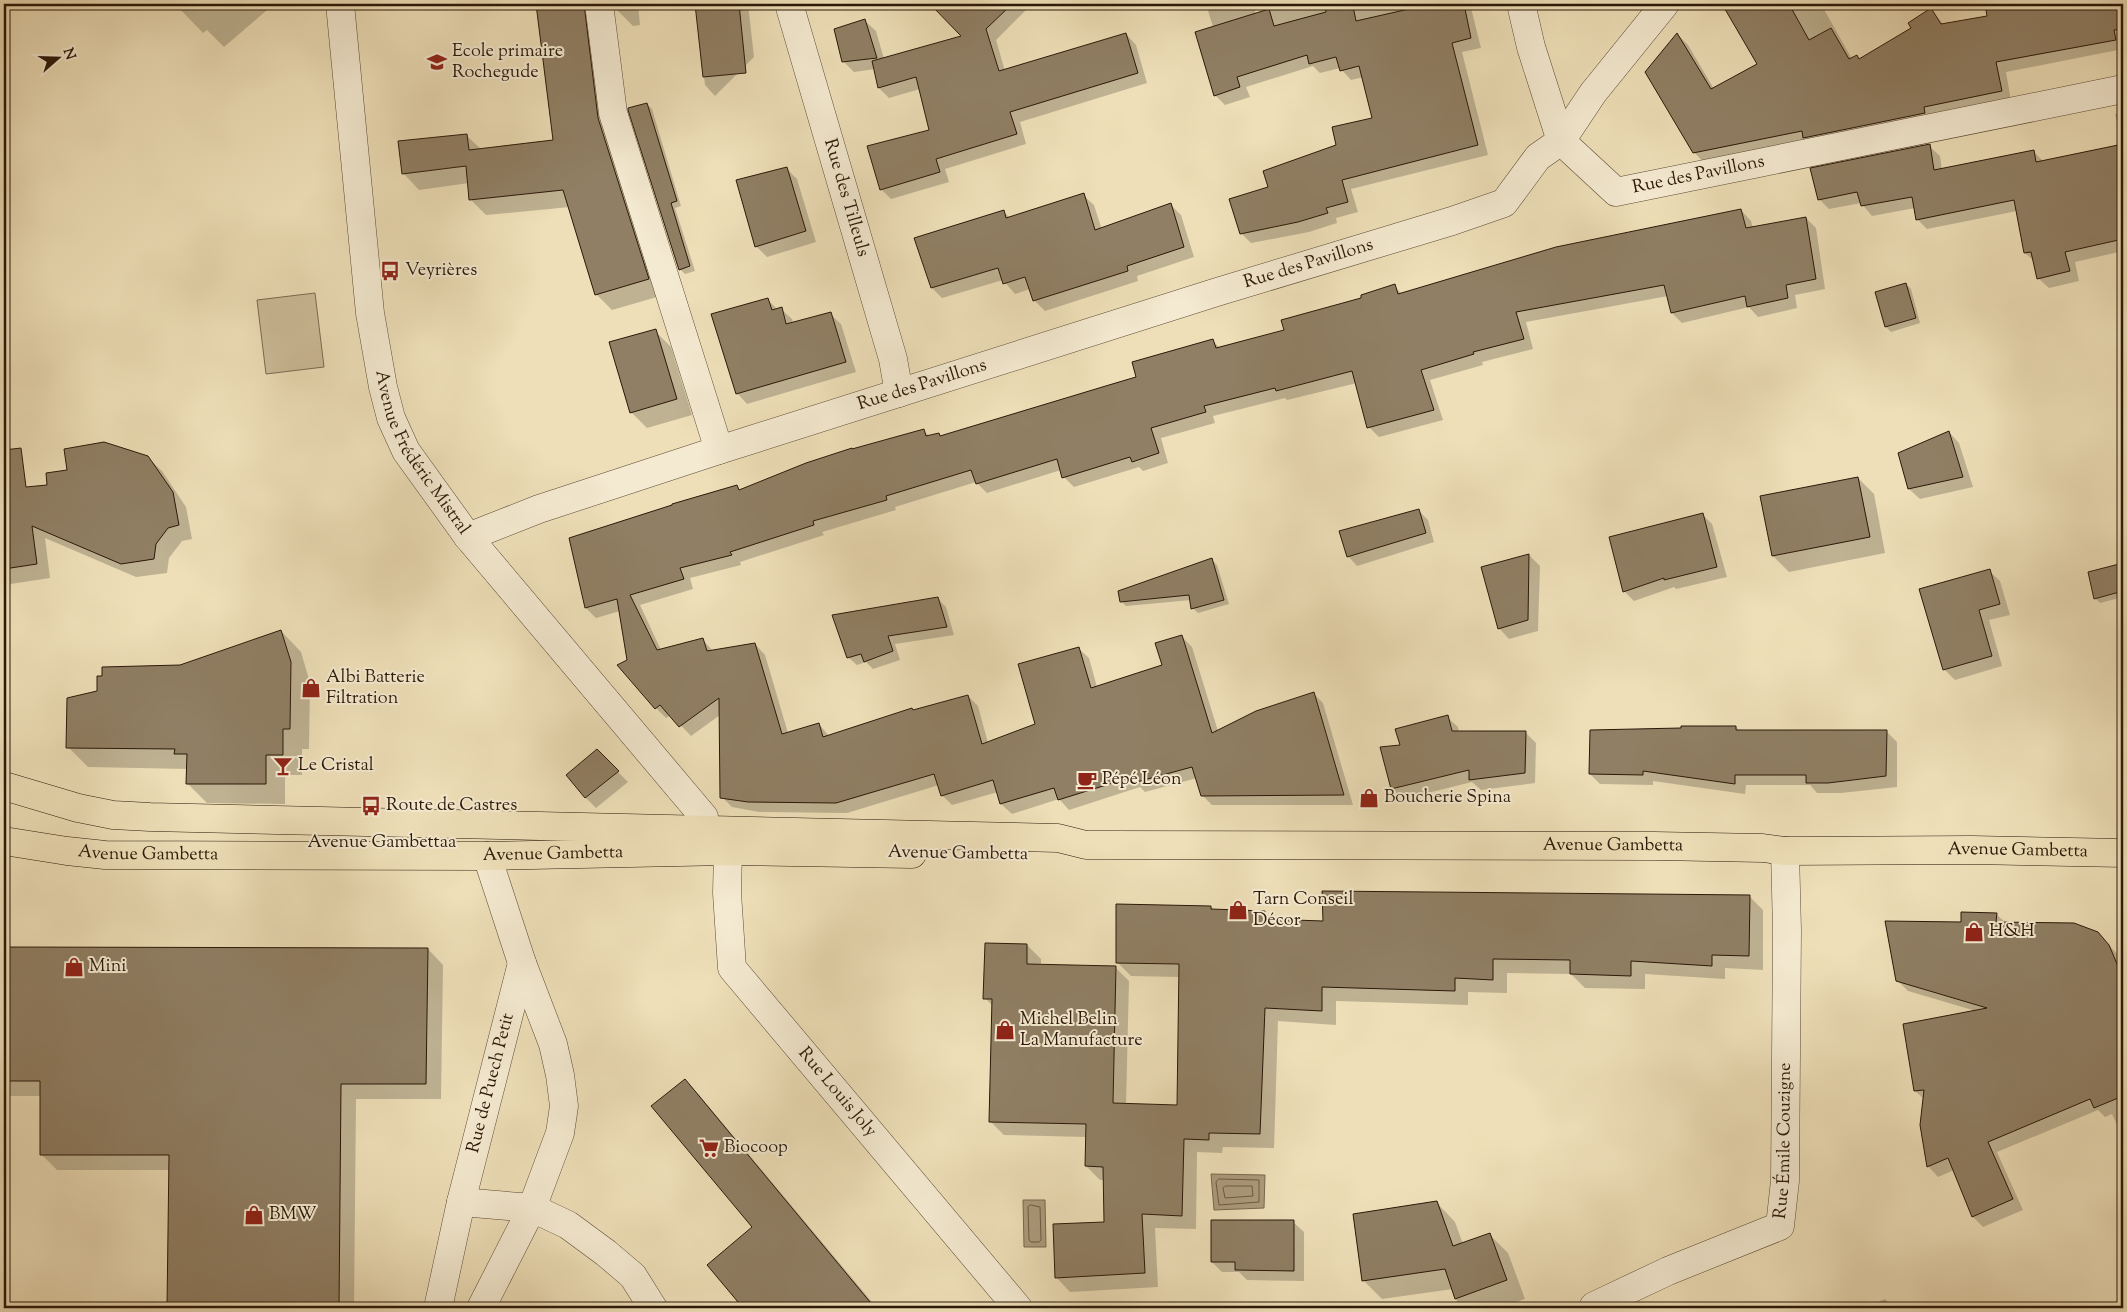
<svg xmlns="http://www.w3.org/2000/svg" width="2127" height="1312" font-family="'Sorts Mill Goudy',serif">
<rect width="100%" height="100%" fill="#eedfb8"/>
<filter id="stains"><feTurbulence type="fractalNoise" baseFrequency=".004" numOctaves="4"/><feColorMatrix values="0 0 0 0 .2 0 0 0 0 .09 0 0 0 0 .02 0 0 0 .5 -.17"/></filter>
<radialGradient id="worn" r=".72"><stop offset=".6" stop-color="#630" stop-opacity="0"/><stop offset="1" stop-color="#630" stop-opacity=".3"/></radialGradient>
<!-- green -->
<polygon fill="#cdbd9a" stroke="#7c6a51" points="315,293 324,367 266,374 257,300"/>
<!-- water -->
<g fill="#ac9b7c" stroke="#78674e">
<polygon points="1211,1174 1265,1175 1264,1208 1214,1210"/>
<polygon points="1023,1200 1045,1200 1046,1247 1024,1247"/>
</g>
<!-- shadow -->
<g fill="#0003">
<polygon points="175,4 274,4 224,47 207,30 203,33"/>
<polygon points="538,4 615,4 605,8 664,295 612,310 596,294 570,207 486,215 470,199 469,183 419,190 403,173 466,135 482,150 554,142"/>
<polygon points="615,4 638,4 640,25 633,26 617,10"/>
<polygon points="696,4 748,4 754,57 715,96 705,85"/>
<polygon points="957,4 1032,4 996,40 1005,71 1126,34 1136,45 1147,83 1020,122 1026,144 945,169 949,182 891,199 881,189 931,131 920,89 889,98 879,88 875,69 854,72 843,61 865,21 876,31 884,59 964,37 944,17"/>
<polygon points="1206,4 1253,4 1256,14 1291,4 1330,4 1331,7 1404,7 1403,4 1470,4 1481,48 1462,52 1488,155 1351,189 1358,212 1336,218 1337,223 1309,232 1251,243 1241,233 1269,188 1337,146 1374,119 1364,77 1351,80 1340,68 1320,73 1313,66 1246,87 1250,97 1225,105 1215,95 1213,27"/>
<polygon points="1731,4 1821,4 1852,59 1857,57 1860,60 1913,29 1931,10 1944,25 1988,17 1986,4 2123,4 2123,49 2006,72 2011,101 1704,163 1694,152 1678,35 1688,45 1714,89 1759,64 1726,7"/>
<polygon points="647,104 652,109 681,206 675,208 695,271 685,274 680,269"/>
<polygon points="2123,113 2123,251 2075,262 2079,281 2049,288 2038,278 2034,261 2025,253 2017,211 1927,229 1917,219 1915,208 1872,216 1861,203 1829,209 1819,199 1929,146 1940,156 1942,170 2034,152 2044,162 2123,145 2115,114"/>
<polygon points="786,168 797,179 816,242 767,257 756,246"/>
<polygon points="1083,195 1094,205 1102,230 1171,205 1181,215 1194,257 1137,276 1138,281 1045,311 1034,300 1030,289 1015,294 1003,280 942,298 932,288 916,239 1004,212 1010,218"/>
<polygon points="1741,210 1751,221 1753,228 1806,218 1816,228 1825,289 1795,295 1797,308 1758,317 1749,307 1682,323 1672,313 1668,296 1526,322 1533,349 1482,362 1483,365 1430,380 1443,420 1379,437 1369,427 1357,383 1287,400 1285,398 1213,416 1215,423 1161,438 1168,463 1143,471 1139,467 1074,487 1064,477 1061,470 987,493 976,482 895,507 896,510 822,532 824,535 740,562 741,565 690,578 693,589 640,605 661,650 702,639 713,651 755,644 765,655 788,733 819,724 829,736 968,696 978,706 988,743 1037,725 1078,648 1089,658 1097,687 1163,666 1182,637 1192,647 1218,731 1313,693 1323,703 1353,805 1212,805 1202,795 1197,778 1145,792 1140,787 1069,810 1059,799 1012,814 1001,804 998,792 952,805 942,795 939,785 847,813 759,812 732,807 722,797 720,715 691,736 671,715 666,718 656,708 628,660 620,611 596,618 586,608 736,486 741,491 853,450 924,431 930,437 939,434 941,437 1138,377 1213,341 1220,348 1285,331 1394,286 1402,294"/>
<polygon points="1906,284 1911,289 1920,323 1891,332 1886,327 1876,293"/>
<polygon points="767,299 778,310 781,309 792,319 793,324 830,314 841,324 856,372 747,404 737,393"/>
<polygon points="655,331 671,347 692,415 647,428 631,412"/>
<polygon points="1949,432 1959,443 1973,487 1920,499 1909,489"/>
<polygon points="147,457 162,471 186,507 192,539 182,541 169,558 167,573 136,577 45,538 50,578 4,585 4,521 11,519 5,513 4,490 49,486"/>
<polygon points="1858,478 1874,494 1885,553 1789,572 1773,556 1761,497"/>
<polygon points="1418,510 1428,520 1434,542 1357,566 1348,556"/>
<polygon points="1702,514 1712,524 1727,577 1676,589 1674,587 1634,601 1624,591"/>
<polygon points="1529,555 1540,566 1538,631 1509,639 1499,628 1482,568"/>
<polygon points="1212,560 1217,565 1229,604 1198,613 1193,608 1191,600 1126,606 1121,601"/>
<polygon points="2119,565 2123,569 2123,597 2100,603 2095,598"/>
<polygon points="1989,571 2000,581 2010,615 1989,620 2002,666 1955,680 1944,669"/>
<polygon points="938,599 946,607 954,635 895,644 900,660 873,669 866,662 857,665 848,657"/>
<polygon points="281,631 301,652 310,683 309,749 302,749 302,775 285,775 285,804 207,803 187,783 188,769 88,767 68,747 98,692 181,666"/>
<polygon points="1447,717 1458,727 1459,732 1525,732 1536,743 1535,783 1481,790 1472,782 1403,799 1392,789 1382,748 1401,746"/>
<polygon points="1736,727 1740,731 1886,731 1897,742 1897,787 1841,793 1817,793 1810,785 1746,785 1745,794 1653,781 1653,785 1600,784 1590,774"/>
<polygon points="597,751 628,782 596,808 585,797"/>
<polygon points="1749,896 1763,910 1763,970 1725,968 1725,979 1645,974 1645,989 1585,988 1571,974 1507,973 1507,993 1468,992 1468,1005 1336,1001 1336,1025 1278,1021 1274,1148 1223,1147 1222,1153 1197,1152 1196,1229 1155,1228 1158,1287 1070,1292 1056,1277 1105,1224 1104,1180 1100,1180 1086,1166 1087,1137 1004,1135 990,1121 993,1006 985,998 1027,945 1041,959 1041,965 1115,967 1129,981 1126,1105 1179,1106 1180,977 1131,976 1117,962 1211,907 1215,911 1265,912 1273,920 1324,922"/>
<polygon points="1996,914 2006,923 2108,944 2119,956 2123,967 2123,1138 2112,1114 2105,1117 2098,1110 1997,1152 2023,1210 1983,1227 1973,1217 1954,1170 1938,1177 1928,1166 1924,1099 1915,1091 1976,1011 1908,991 1897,980 1962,923"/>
<polygon points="4,948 428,949 443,965 441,1099 356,1099 354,1308 169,1308 170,1170 57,1170 41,1154 41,1096 4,1096"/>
<polygon points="685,1080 700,1096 877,1308 745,1308 709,1265 754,1227"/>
<polygon points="1436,1202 1455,1222 1463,1244 1489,1234 1508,1253 1525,1299 1516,1302 1519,1308 1459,1308 1453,1289 1382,1299 1363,1280"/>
<polygon points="1293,1222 1304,1232 1304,1281 1247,1280 1239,1272 1222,1272 1212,1262"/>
<polygon points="1885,1299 1894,1308 1864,1308"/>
</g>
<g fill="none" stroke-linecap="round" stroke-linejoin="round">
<!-- shore -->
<g stroke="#6c5a42" stroke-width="1">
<polygon points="1219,1179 1259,1180 1259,1202 1219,1205 1216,1182"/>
<polygon points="1226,1186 1252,1186 1253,1196 1225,1198 1223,1188"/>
<polygon points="1031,1205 1040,1207 1041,1240 1039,1242 1031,1242 1029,1240 1028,1207"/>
</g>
</g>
<!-- building -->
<g fill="#907f64" stroke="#2b1808">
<polygon points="536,4 584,4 598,118 649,279 595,295 563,190 469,200 466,166 402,174 398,141 467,134 469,150 553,140"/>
<polygon points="695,4 739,4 746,73 703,77"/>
<polygon points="930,4 1012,4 986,29 999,71 1126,33 1138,73 1010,112 1017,134 936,159 940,172 880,190 867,146 929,130 916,77 878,88 872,61 961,36"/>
<polygon points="1431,4 1464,4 1471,38 1452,43 1478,145 1342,180 1348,202 1326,208 1328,213 1298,222 1240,234 1229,199 1268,187 1263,171 1336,145 1332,127 1372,118 1359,66 1340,71 1336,57 1309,64 1307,55 1237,77 1240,87 1214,96 1195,32 1269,9 1274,26 1326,12 1325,5 1353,6 1356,21"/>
<polygon points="1722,4 1789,4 1809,40 1831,28 1849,59 1857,55 1859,59 1911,28 1908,23 1931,8 1941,24 1987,16 1985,4 2123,4 2123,29 2114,30 2116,40 1996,62 2002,91 1924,107 1925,113 1803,138 1802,131 1693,153 1645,72 1677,33 1711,89 1757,64"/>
<polygon points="865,19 877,58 842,62 834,29"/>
<polygon points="647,103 677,201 671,203 690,266 679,270 628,110 628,108"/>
<polygon points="1930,144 1934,170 2034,150 2036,162 2123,144 2123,239 2065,252 2070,271 2037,279 2031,252 2024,253 2014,200 1916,220 1912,197 1861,206 1857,192 1818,200 1810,168"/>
<polygon points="787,167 806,231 755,247 736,180"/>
<polygon points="1084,193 1095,230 1171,203 1184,247 1127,266 1128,271 1033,301 1025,277 1003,284 998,268 931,288 914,238 1004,210 1006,218"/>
<polygon points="1741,209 1746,228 1806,217 1816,279 1786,285 1788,298 1747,307 1745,296 1671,313 1664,285 1516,312 1524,339 1473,352 1474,354 1421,370 1434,410 1367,428 1352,371 1276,391 1275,388 1204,406 1206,412 1151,428 1159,453 1132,462 1130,457 1062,478 1057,459 976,484 971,470 886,496 887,500 813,521 814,525 730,552 732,555 680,568 684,579 630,595 657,650 703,638 707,651 755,643 782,734 819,723 823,737 912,708 913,710 968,695 982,744 1035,724 1018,664 1079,647 1091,688 1162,665 1155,643 1182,635 1212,733 1256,711 1314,692 1344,795 1201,796 1192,767 1133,783 1132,777 1058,800 1054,788 1000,804 993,780 941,796 934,774 836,803 748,802 720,798 719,698 679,727 660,705 655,709 617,665 627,660 617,599 585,608 569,538 672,505 672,504 737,485 739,490 806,463 852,448 852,449 924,429 926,436 939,433 940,436 1109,385 1136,377 1132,362 1213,339 1216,348 1284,330 1281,320 1361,298 1361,295 1395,284 1398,294 1556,247"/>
<polygon points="1906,283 1916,318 1885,327 1875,292"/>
<polygon points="768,298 772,310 782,307 786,324 831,312 846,362 736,394 711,314"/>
<polygon points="656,329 677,399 630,413 609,342"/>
<polygon points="1949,431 1963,477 1908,489 1898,453"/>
<polygon points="104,442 148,456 173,492 179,525 168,528 156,544 154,559 121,564 32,526 37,564 4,569 4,450 21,448 26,487 47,485 46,473 67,470 64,449"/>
<polygon points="1858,477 1870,537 1772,556 1760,496"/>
<polygon points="1419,509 1426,533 1347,557 1339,531"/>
<polygon points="1703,513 1717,567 1664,580 1664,578 1623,592 1609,537"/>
<polygon points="1529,554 1528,620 1498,629 1481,567"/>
<polygon points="1212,558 1224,600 1191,609 1189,595 1120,602 1118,591"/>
<polygon points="2123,563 2123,591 2094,599 2088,572"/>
<polygon points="1990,569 2000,604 1979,610 1992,656 1943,670 1919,589"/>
<polygon points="938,597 947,627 888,636 893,651 864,662 861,654 847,658 832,615"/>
<polygon points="281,630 291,662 290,729 283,729 283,755 266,755 266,784 186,784 187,754 174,754 175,749 66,748 67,698 97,691 97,676 102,676 102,667 180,665"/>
<polygon points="1448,715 1452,731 1526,731 1525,773 1469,780 1469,770 1391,789 1380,747 1400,745 1395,729"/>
<polygon points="1681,726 1736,726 1736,730 1887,730 1886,776 1828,783 1806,783 1806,775 1735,775 1735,784 1643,771 1643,775 1589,774 1590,730 1681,728"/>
<polygon points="597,749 619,771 585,798 566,775"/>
<polygon points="1322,891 1750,895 1749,956 1712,955 1712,966 1631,961 1631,976 1570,974 1570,960 1493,959 1493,980 1455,978 1455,991 1322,987 1322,1011 1265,1008 1260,1134 1209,1133 1209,1140 1184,1139 1182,1216 1142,1214 1145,1273 1055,1278 1053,1224 1104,1222 1103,1167 1085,1166 1086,1124 989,1122 992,999 983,999 985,943 1027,944 1027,964 1116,966 1113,1103 1177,1105 1179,964 1116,963 1116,904 1211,906 1211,909 1265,911 1266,919 1323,921"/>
<polygon points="1961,912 1997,913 1996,922 2074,923 2098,932 2109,945 2123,978 2123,1096 2094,1108 2090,1099 1988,1142 2013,1199 1972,1217 1948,1158 1927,1167 1920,1125 1924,1090 1914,1091 1903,1024 1987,1008 1896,981 1885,921 1961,922"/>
<polygon points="4,947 428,948 426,1084 341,1084 339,1308 167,1308 169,1155 40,1155 40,1081 4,1081"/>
<polygon points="685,1079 875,1308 743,1308 707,1265 752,1227 651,1106"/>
<polygon points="1437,1201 1453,1246 1490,1233 1507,1280 1455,1299 1445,1269 1362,1281 1353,1214"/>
<polygon points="1211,1220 1294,1220 1294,1271 1235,1270 1235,1262 1211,1262"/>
</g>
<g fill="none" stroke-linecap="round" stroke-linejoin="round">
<defs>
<g id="minor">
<path id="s1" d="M340 4 370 313 383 387 391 418 406 451 468 537 704 817"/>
<polyline points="599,4 613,113 719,450"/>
<path id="s2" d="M789 4 893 359 899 393"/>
<path id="s3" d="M1521 4 1531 47 1561 141 1616 192 2123 89"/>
<path id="s4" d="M468 537 539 509 719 450 1217 292 1452 221 1504 203 1538 157 1561 141 1593 93 1665 4"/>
<path id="s5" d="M728 851 727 893 732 968 1018 1308"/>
<polyline points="461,1202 532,1208 568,1225 606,1253 633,1276 653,1308"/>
<path id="s6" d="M438 1308 461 1202 522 963"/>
<polyline points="481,1308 532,1208 560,1133 564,1106 560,1075 553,1044 522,963 487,856"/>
<path id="s7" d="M1594 1308V1306L1668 1271 1780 1226 1785 1181 1787 930 1785 851"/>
</g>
<g id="major">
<path id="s8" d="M4 786 78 808 113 815 150 817 1058 838 1086 845H1101L1655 846 1763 848 1785 851 1972 850 2123 853"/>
<path id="s9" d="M4 841 67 851 105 855 487 856 728 851 912 854"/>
</g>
</defs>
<!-- minor casing -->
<use href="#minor" stroke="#5c4a34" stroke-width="29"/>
<!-- major casing -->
<use href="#major" stroke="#2b1808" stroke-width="29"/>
<!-- minor -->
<use href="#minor" stroke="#f4ead1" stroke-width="28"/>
<!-- major -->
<use href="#major" stroke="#eedfb8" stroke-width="28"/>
</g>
<!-- icons -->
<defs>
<symbol id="school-bare" viewBox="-9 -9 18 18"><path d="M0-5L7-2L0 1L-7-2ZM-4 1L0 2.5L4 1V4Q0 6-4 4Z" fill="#8f2418" stroke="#f4ead1" stroke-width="2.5" paint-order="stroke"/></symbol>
<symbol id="bus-bare" viewBox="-9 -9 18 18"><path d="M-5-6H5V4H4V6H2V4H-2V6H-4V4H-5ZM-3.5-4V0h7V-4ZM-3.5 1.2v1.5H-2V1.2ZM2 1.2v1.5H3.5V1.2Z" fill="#8f2418" stroke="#f4ead1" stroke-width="2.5" paint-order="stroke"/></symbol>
<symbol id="shop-bare" viewBox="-9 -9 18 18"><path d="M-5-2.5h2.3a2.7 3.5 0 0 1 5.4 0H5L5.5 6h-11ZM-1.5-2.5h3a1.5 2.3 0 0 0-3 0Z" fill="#8f2418" stroke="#f4ead1" stroke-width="2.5" paint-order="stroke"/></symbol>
<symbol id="bar-bare" viewBox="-9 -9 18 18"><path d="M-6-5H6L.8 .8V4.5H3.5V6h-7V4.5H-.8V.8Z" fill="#8f2418" stroke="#f4ead1" stroke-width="2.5" paint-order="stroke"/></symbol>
<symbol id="cafe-bare" viewBox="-9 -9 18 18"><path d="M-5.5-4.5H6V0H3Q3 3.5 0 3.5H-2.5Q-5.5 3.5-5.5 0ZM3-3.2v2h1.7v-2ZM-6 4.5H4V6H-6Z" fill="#8f2418" stroke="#f4ead1" stroke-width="2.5" paint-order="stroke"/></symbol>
<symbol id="supermarket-bare" viewBox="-9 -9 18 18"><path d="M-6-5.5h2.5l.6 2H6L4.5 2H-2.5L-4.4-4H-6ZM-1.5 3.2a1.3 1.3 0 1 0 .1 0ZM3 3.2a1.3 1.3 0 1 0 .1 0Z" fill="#8f2418" stroke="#f4ead1" stroke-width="2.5" paint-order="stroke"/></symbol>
</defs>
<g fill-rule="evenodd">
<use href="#school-bare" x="423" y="48" width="28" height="28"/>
<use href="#bus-bare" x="376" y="257" width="28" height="28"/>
<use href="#shop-bare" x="297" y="674" width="28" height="28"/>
<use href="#bar-bare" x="269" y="752" width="28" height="28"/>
<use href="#cafe-bare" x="1073" y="766" width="28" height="28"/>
<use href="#shop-bare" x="1355" y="784" width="28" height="28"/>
<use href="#bus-bare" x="357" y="792" width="28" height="28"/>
<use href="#shop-bare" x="1224" y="896" width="28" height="28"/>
<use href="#shop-bare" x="1960" y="918" width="28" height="28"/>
<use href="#shop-bare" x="60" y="953" width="28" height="28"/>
<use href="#shop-bare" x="991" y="1016" width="28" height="28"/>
<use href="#supermarket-bare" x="695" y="1134" width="28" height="28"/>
<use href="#shop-bare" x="240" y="1201" width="28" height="28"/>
</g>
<g text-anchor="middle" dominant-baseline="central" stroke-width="4" stroke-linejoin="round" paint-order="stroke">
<!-- poi labels -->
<g font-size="18" fill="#2b1808" stroke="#f4ead1" text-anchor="start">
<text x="452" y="52">Ecole primaire<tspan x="452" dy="21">Rochegude</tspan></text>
<text x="405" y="271">Veyrières</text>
<text x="326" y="678">Albi Batterie<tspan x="326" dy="21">Filtration</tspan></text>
<text x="298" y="766">Le Cristal</text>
<text x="1102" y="780">Pépé Léon</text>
<text x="1384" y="798">Boucherie Spina</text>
<text x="386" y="806">Route de Castres</text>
<text x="1253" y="900">Tarn Conseil<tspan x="1253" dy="21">Décor</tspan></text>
<text x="1989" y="932">H&amp;H</text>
<text x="89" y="967">Mini</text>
<text x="1020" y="1020">Michel Belin<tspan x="1020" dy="21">La Manufacture</tspan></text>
<text x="724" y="1148">Biocoop</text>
<text x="269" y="1215">BMW</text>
</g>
<!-- street labels -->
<g font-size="18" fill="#2b1808" stroke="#f4ead1">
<text stroke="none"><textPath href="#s3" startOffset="302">Rue des Pavillons</textPath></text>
<text stroke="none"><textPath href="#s2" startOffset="202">Rue des Tilleuls</textPath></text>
<text stroke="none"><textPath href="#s4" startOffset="884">Rue des Pavillons</textPath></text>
<text stroke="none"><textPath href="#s4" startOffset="479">Rue des Pavillons</textPath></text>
<text stroke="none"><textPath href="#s1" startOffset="462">Avenue Frédéric Mistral</textPath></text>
<text x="382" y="843">Avenue Gambettaa</text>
<text stroke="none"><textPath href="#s8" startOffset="1614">Avenue Gambetta</textPath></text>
<text stroke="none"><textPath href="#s8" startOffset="2019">Avenue Gambetta</textPath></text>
<text stroke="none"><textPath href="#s9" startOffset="145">Avenue Gambetta</textPath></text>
<text transform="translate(958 854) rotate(1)">Avenue Gambetta</text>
<text stroke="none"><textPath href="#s9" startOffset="550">Avenue Gambetta</textPath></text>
<text stroke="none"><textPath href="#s6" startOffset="231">Rue de Puech Petit</textPath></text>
<text stroke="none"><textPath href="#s5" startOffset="280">Rue Louis Joly</textPath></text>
<text stroke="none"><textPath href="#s7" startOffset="290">Rue Émile Couzigne</textPath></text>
</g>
</g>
<!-- margin -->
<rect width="2127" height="1312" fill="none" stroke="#eedfb8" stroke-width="20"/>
<rect x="5" y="5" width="2117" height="1302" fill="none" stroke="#2b1808" stroke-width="2.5"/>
<rect x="10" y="10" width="2107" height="1292" fill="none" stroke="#2b1808"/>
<!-- north arrow -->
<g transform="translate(58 58) rotate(70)" stroke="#f4ead1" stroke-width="4" paint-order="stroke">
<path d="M0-4L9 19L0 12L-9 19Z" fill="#2b1808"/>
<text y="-8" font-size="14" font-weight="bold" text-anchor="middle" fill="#2b1808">N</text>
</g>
<rect width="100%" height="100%" filter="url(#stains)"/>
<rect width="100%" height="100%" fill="url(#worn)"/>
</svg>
